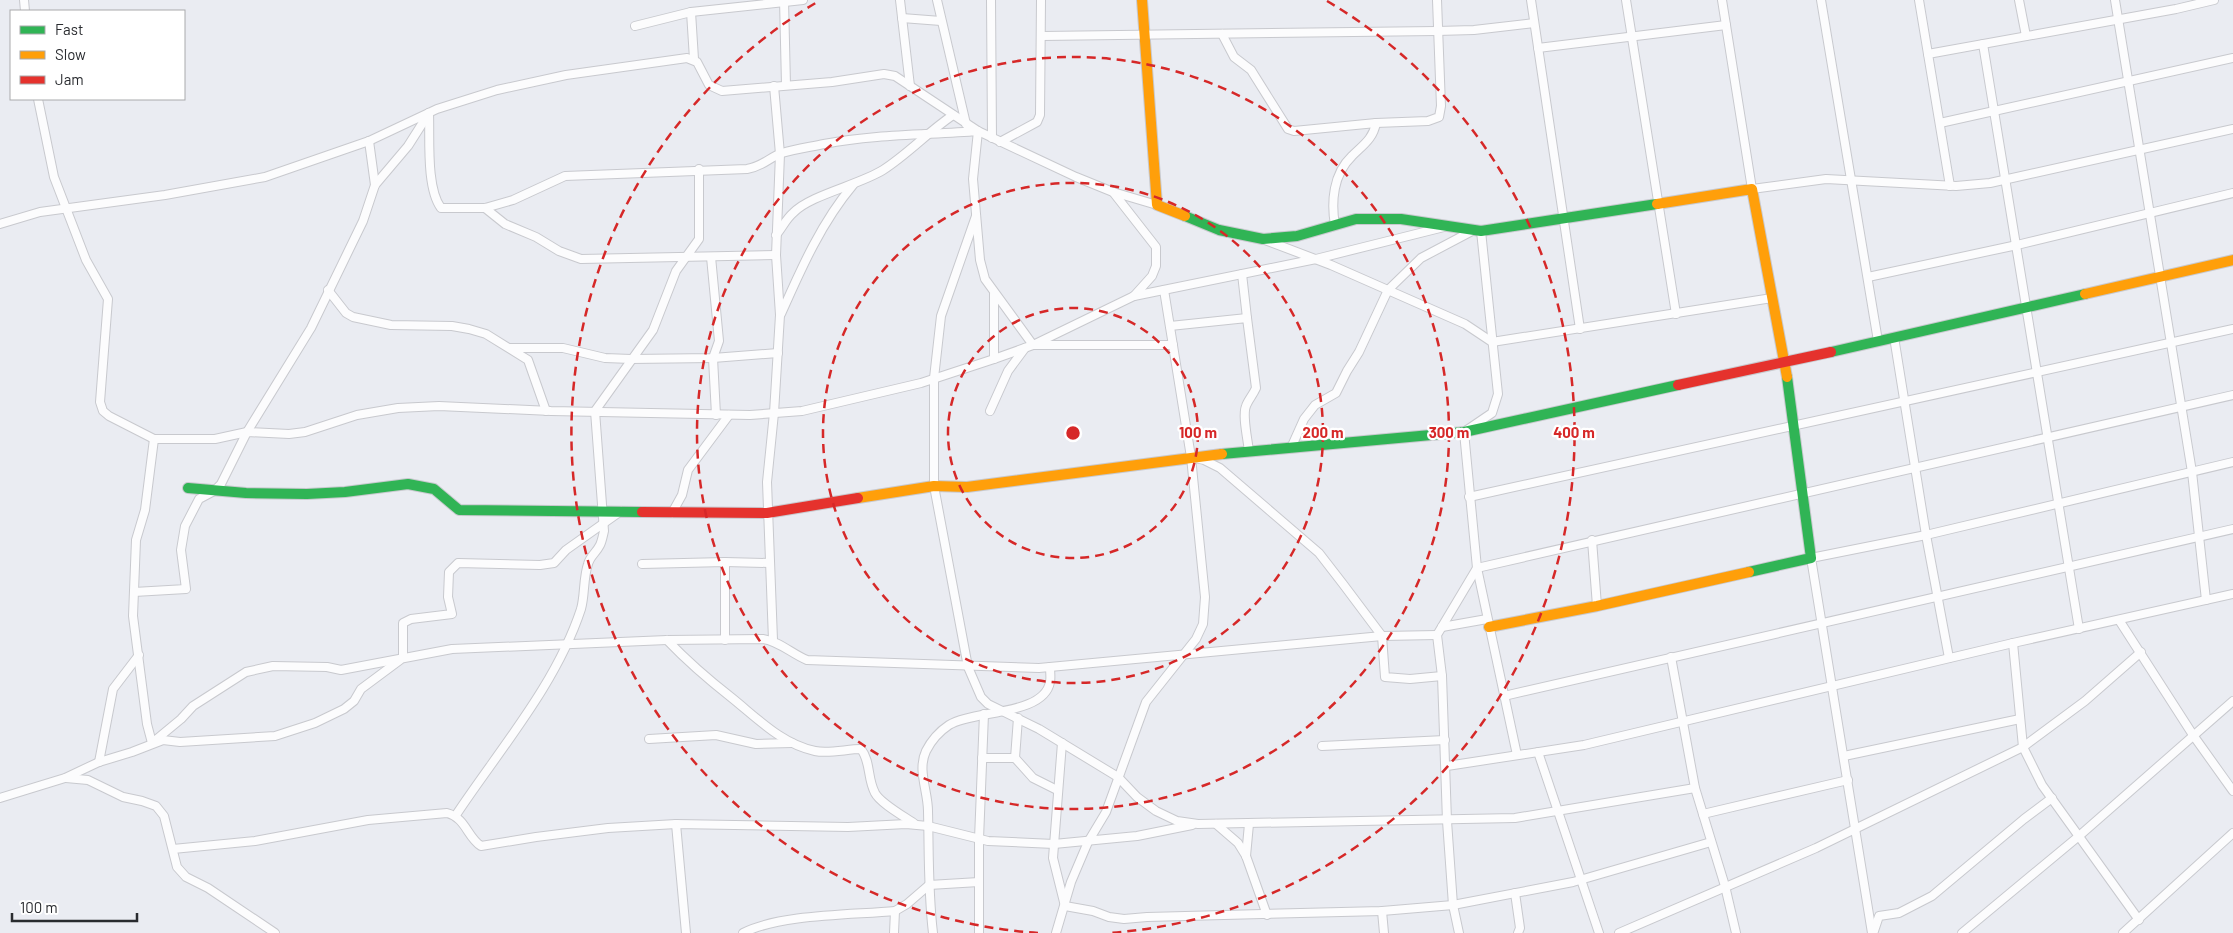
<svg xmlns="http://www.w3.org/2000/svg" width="2233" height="933" font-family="Barlow,sans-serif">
<rect width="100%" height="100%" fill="#eaecf2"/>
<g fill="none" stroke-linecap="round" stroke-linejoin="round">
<defs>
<g id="street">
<polyline points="24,0 25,11"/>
<polyline points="784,0 786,85"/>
<polyline points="900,0 910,86"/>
<polyline points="937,0 966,124"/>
<polyline points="991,0 992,138"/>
<polyline points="1531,0 1580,329"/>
<polyline points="1626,0 1676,314"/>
<polyline points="1722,0 1752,189 1826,179 1956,186 1990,183 2233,129"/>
<polyline points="1821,0 1878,341"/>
<polyline points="1919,0 1950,186"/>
<polyline points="2019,0 2026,36"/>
<polyline points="2115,0 2192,472 2206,600"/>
<polyline points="691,12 694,59"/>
<polyline points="902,18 941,21"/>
<polyline points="635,26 691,12 803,0"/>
<polyline points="1222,34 1234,57 1251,70 1288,129 1294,131 1376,123 1428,121 1439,117 1441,106 1437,0"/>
<polyline points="1042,36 1437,31 1474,30 1534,23"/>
<polyline points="1983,44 2079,629"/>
<polyline points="1538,48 1726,25"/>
<polyline points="1928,54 2176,9 2214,0"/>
<polyline points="38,99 54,177 86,260 108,299 100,402 103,411 109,416 154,439 215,439 247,432 289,434 305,432 357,415 398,408 439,406 551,411 750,415 802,411 921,383 994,359 1033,345 1134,296 1152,276 1156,266 1156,247 1113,192"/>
<path d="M429 113C430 138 426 188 441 208H485L513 200 565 176 747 169C764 166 768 158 782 153 795 149 810 147 824 144 875 134 926 135 978 131L973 179 980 260 985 279 1033 345H1173"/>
<polyline points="1940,123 2233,58"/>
<polyline points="369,141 375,185"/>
<polyline points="1000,142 1037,122 1040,115 1041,0"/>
<polyline points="485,208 505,224 536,237 559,251 581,259 776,255"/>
<polyline points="976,216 941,316 934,378 934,486 968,667 981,697 988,704 1039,729 1118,777 1137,797 1156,811 1177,821 1198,824 1515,818 1695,788"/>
<polyline points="0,224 40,212 165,195 265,177 369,141 437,109 497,90 566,75 687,58 697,62 709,85 722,91 832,82 884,74 895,76 978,131 1076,177 1113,192 1157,205"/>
<path d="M1335 225C1331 202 1333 174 1352 156 1363 145 1373 139 1376 123"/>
<polyline points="1481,231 1498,394 1492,413 1464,432 1477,568 1517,755"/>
<path d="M776 235C782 228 786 219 793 213 810 195 859 185 883 170 908 154 928 132 953 115"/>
<polyline points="1265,240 1331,265 1465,324 1492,342 1772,298"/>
<polyline points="711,257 719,341 713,358 716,415"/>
<polyline points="1242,274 1247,318"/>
<polyline points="1868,277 2017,245 2233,193"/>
<polyline points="328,290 346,313 353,317 391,325 452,326 469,329 486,334 528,360 546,411"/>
<polyline points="1164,290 1191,457 1204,460 1220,468 1319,553 1343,584 1382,636 1385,677 1410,679 1442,676"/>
<polyline points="994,294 994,359"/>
<polyline points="1134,296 1316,259 1444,227"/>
<path d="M781 314C801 269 821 223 853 185"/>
<path d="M1170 326 1247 318 1256 388C1253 395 1248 400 1246 406 1242 416 1248 440 1249 452"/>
<polyline points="1894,337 1926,535 1949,658"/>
<polyline points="510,348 563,348 605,358 631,359 713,358 778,353"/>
<polyline points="990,411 1008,371 1025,348"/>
<polyline points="1291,448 1304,419 1315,405 1336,393 1347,371 1359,352 1388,290 1421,258 1474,230"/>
<polyline points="1469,497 2233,329"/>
<polyline points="672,513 682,495 688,470 729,415"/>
<polyline points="1592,540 1597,606"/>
<polyline points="725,562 769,563"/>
<polyline points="642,564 725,562 725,640"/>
<polyline points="134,592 186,589 181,550 185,526 199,499 214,491 221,484 247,432 311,328 363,221 375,185 408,146 429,113"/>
<polyline points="2119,620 2193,735 2233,791"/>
<polyline points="1442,627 1487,619"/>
<path d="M667 640C688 662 709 680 732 698 758 719 782 744 815 751 829 754 847 749 861 749 871 762 867 778 875 793 880 803 905 817 915 824"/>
<polyline points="773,640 767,482 774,413 780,315 776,255 780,154 774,86"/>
<polyline points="2013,643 2023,747 2042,785 2139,920"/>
<polyline points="403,657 403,623 411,619 452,614 448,597 449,572 458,563 540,565 554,563 566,550 621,511"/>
<polyline points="1671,657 1695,788 1725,886 1736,933"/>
<polyline points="1504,696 2233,529"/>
<polyline points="649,739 716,735 756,744 792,743"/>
<path d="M152 743 181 719 193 706 246 672 273 666 327 667 341 670 452 649 667 640 763 639C779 641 792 654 807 660L1039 668 1382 636 1437 635"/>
<polyline points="152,743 147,724 133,616 136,540 145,510 154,439"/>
<polyline points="1062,743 1053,858 1065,906 1093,911 1109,917 1124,919 1147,917 1382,911 1453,905 1573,882 1711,842"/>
<polyline points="1322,746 1445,740"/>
<polyline points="1538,752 1599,933"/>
<polyline points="1844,756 2020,719"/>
<polyline points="982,758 1015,758 1033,778 1057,790"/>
<polyline points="1015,758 1018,718"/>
<polyline points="99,762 113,689 139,655"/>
<polyline points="1447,766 1584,745 2013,643 2233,594"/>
<polyline points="66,778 88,780 123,797 142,801 156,806 164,816 177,867 186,877 208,888 275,933"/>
<polyline points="0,798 65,778 99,762 132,752 163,740 180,742 275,736 315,723 344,709 354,701 361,689 400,660"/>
<polyline points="1703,814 1848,780"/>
<path d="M456 815C499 750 556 685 581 609 585 595 583 579 588 564 590 556 596 553 600 545 602 541 603 535 604 531L595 411 653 330 676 271 699 239V169"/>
<polyline points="676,824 686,933"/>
<polyline points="1216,824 1238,843 1246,856 1267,915"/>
<path d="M173 849 255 841 368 820 447 813C466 818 467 837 481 846L536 837 608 828 676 824 848 827 906 824 928 826 988 841 1054 844 1137 836 1192 825"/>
<polyline points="1246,856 1249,824"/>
<polyline points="1515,893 1520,928 1518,933"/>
<polyline points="1382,911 1384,933"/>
<polyline points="1874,931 1879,916 1899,913 1932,896 2024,819 2052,798"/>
<path d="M743 933C780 914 853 915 895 911L907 904 929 885 979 882"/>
<polyline points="894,933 895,911"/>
<path d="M933 933C928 892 929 852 928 811 928 791 917 770 926 751 931 741 940 731 949 725 972 710 1044 716 1050 682 1051 678 1050 672 1050 667"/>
<polyline points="979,933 979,839 984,714"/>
<polyline points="1056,933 1071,882 1088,842 1106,812 1146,702 1196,639 1203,624 1205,597 1191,457"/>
<polyline points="1459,933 1453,905 1447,821 1442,676 1437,635 1477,568 2233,395"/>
<polyline points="1619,933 1816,848 2023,747 2085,701 2141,652"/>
<polyline points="1872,933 1811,558 1926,535 2233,462"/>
<polyline points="1962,933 2079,836 2233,701"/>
<polyline points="2123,933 2233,833"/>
</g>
<g id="fast">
<polyline points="1185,216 1219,230 1263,239 1297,236 1356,219 1401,219 1481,231 1657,204"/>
<polyline points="1831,352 2085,294"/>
<polyline points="1222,454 1464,432 1678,385"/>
<polyline points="188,488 246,493 307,494 345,492 408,484 434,489 459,510 642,512"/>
<polyline points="1749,572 1811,558 1787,377"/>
</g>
<g id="slow">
<polyline points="1142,0 1157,205 1185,216"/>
<polyline points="1657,204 1752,189 1787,377"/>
<polyline points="2085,294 2233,260"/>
<polyline points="858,498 934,486 967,487 1222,454"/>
<polyline points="1489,627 1597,606 1749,572"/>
</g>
<g id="jam">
<polyline points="1678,385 1831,352"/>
<polyline points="642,512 767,513 858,498"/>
</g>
</defs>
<!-- street casing -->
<use href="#street" stroke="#c8c9ce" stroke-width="10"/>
<!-- fast casing -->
<use href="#fast" stroke="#c8c9ce" stroke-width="12"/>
<!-- slow casing -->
<use href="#slow" stroke="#c8c9ce" stroke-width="12"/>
<!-- jam casing -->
<use href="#jam" stroke="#c8c9ce" stroke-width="12"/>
<!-- street -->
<use href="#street" stroke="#fcfcfd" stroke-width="8"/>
<!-- fast -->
<use href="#fast" stroke="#30b455" stroke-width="10"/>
<!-- slow -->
<use href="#slow" stroke="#ff9f0a" stroke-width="10"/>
<!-- jam -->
<use href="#jam" stroke="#e5322d" stroke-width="10"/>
</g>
<!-- distance rings -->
<g fill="none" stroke="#d62828" stroke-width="2.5" stroke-dasharray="9 6">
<circle cx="1073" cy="433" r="125"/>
<circle cx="1073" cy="433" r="250"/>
<circle cx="1073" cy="433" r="376"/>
<path d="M1038 933A501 501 0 0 1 819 1M1327 1A501 501 0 0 1 1108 933"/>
</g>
<circle cx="1073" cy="433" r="8" fill="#d62828" stroke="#fff" stroke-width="2.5"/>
<g font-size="15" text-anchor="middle" font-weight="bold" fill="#d62828" stroke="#fff" stroke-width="4.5" stroke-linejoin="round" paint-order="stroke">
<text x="1198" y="438">100 m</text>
<text x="1323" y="438">200 m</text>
<text x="1449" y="438">300 m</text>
<text x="1574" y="438">400 m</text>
</g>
<!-- legend -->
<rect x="10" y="10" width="175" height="90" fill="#ffffff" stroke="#a9aaac"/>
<rect x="20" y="26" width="25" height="8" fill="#30b455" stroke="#a9aaac"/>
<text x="55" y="35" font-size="15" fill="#292b2f">Fast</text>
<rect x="20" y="51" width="25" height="8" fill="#ff9f0a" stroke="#a9aaac"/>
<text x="55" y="60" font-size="15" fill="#292b2f">Slow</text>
<rect x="20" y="76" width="25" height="8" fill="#e5322d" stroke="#a9aaac"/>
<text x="55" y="85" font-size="15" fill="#292b2f">Jam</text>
<!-- scale -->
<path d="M12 913v8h125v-8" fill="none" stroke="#292b2f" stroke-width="2.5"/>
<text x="20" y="913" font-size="15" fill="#292b2f" stroke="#ffffff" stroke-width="4" paint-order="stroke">100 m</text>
</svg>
